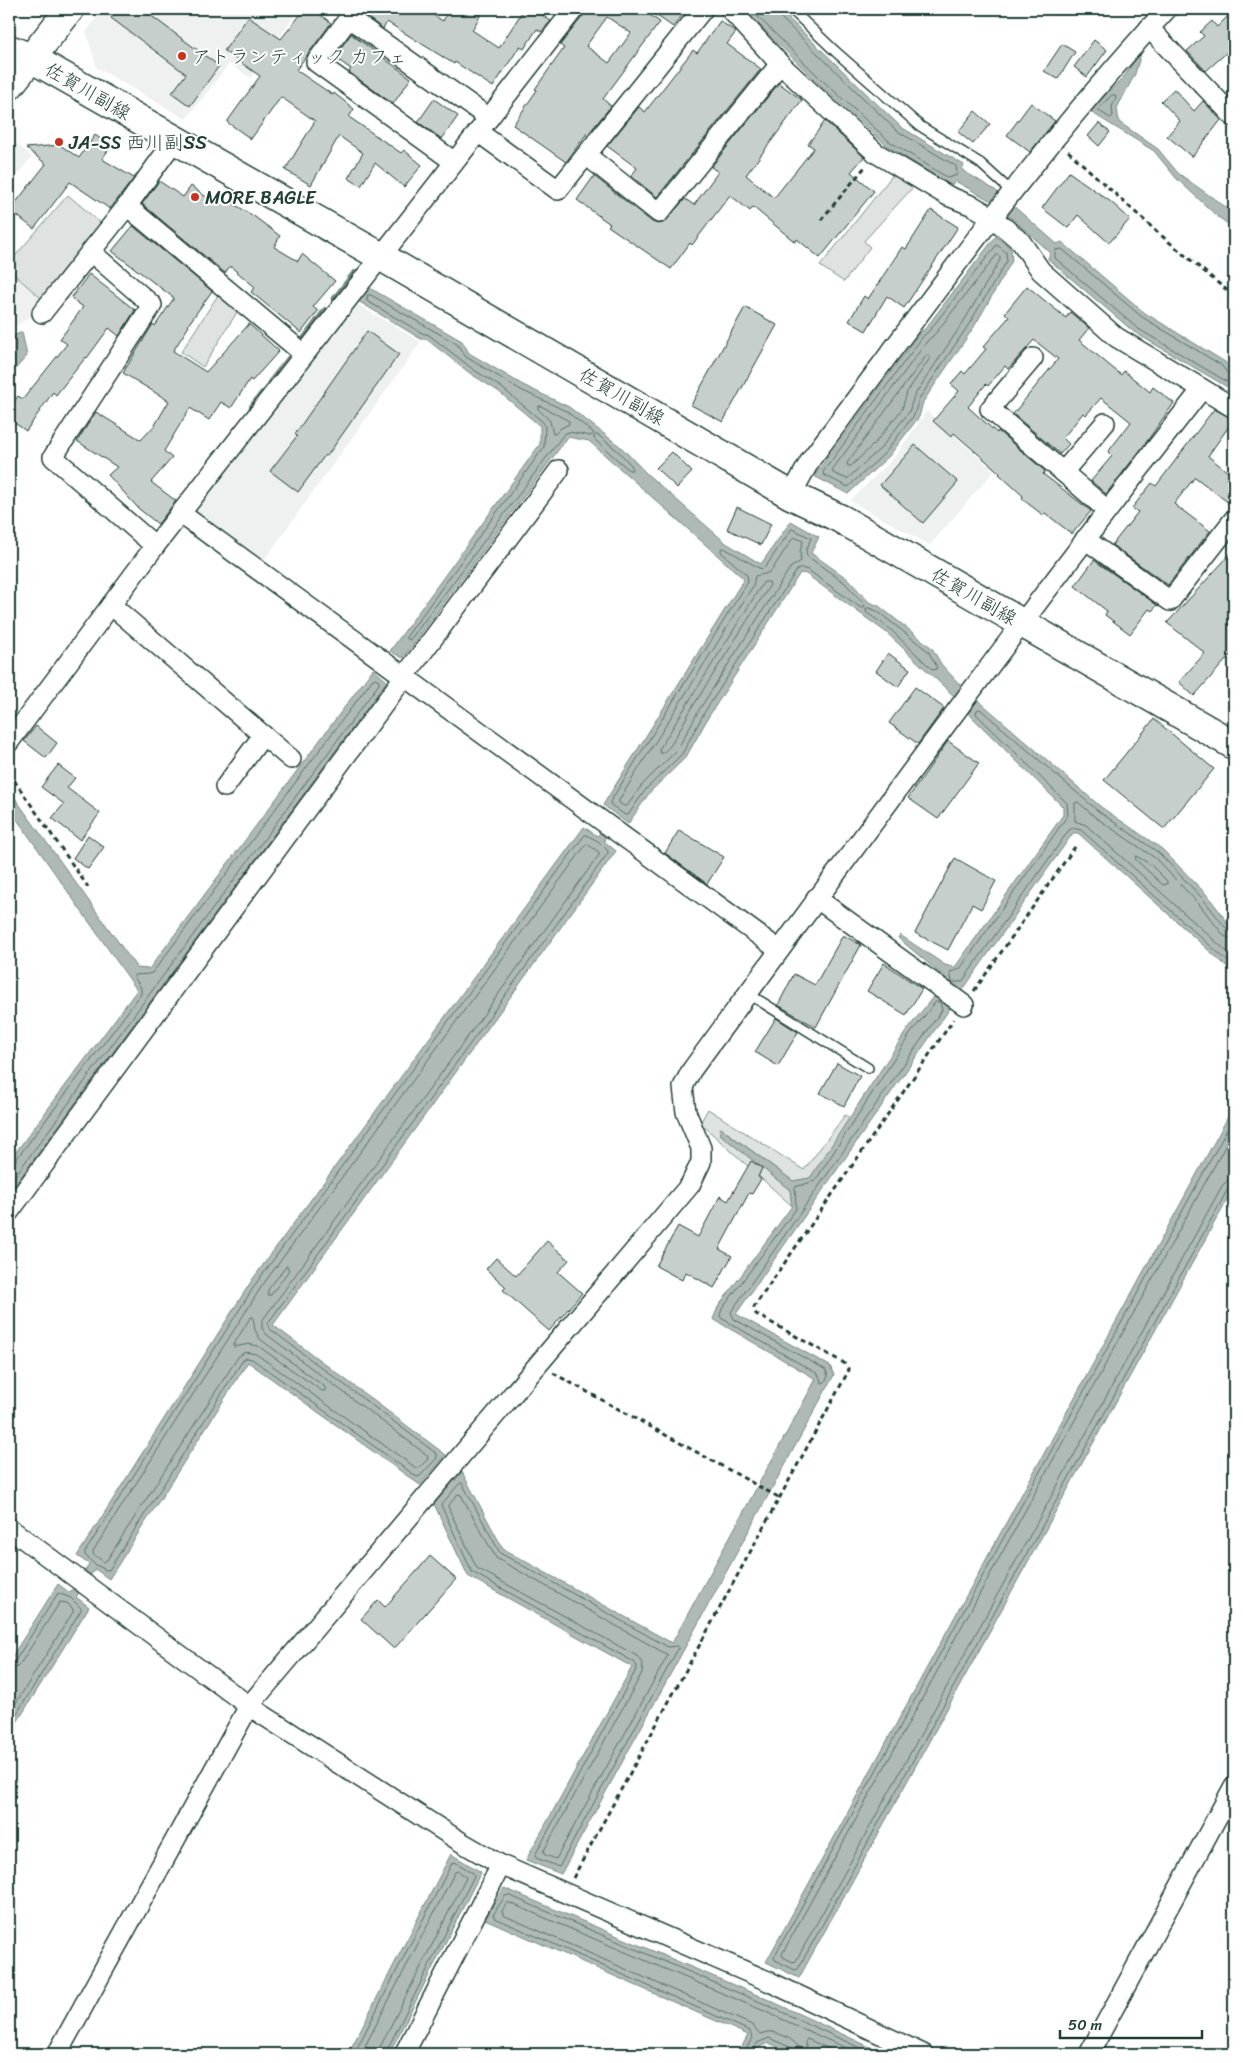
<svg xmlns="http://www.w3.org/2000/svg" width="1243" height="2063" font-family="Sriracha,'Klee One',sans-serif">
<rect width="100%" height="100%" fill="#fff"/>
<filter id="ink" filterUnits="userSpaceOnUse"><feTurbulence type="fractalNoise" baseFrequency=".02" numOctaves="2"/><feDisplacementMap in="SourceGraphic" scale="10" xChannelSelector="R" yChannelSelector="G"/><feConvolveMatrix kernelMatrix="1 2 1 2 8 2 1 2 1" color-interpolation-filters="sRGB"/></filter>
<g filter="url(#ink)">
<!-- built -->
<g fill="#eef1f0">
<polygon points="103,9 299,9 251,78 229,64 186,119 97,68 86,32"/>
<polygon points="9,137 32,157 9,184"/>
<polygon points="9,270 41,298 32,316 9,330"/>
<polygon points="355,303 421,342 262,563 190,511"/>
<polygon points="927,411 994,471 930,545 850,501 893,459"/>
</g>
<!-- green -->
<g fill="#dee3e2" stroke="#7e908b">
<polygon points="895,172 915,185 864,241 870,247 844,282 820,266"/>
<polygon points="68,195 102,224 41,298 9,270 9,263"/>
<polygon points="220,292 239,309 203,367 181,352"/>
<polygon points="708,1109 804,1170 845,1115 850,1118 810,1178 793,1181 721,1128 721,1135 790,1190 792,1206 700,1123"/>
</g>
<!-- water -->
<g fill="#afbab7" stroke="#758883">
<polygon points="743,9 779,9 901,127 964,165 962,170 995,190 1057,244 1062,242 1145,313 1225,362 1234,373 1234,391 1134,332 1048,259 1050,252 993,202 955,181 951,186 886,145 819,84"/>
<polygon points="1142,50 1135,74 1117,108 1119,122 1158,149 1178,173 1234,213 1234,228 1218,217 1176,178 1154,151 1089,111 1123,78"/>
<polygon points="996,236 1011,249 1012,261 974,327 923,402 919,417 889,456 848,494 814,476 921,331 925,329"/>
<polygon points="368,287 462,341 469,353 523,385 569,407 621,447 647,474 726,543 761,564 791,521 819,537 811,553 848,579 869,602 879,606 932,648 941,664 963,688 956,698 887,633 806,574 800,573 709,716 686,757 650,792 628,824 603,805 744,579 589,441 568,437 403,658 390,651 540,444 540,426 498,391 471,374 426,339 421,339 358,301"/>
<polygon points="22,332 27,356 9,376 9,338"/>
<polygon points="373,669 387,681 9,1193 9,1161 137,990 9,808 9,790 137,968 149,969"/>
<polygon points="978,700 1101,807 1162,849 1208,896 1234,931 1234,973 1078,833 1073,833 962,991 957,987 945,1004 951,1007 736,1314 830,1366 834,1375 561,1874 526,1860 632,1667 468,1576 434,1504 462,1472 503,1549 672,1643 816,1379 713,1319 718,1307 792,1206 790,1190 721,1135 720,1128 793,1181 810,1178 907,1030 947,979 898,938 900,935 945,965 955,967 1063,815 1063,807 968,713"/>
<polygon points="584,827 597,836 600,833 605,837 604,841 616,851 273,1325 446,1455 420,1485 248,1362 109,1579 95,1569 91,1575 85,1571 89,1564 77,1556 252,1280"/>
<polygon points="1234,1106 1234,1187 799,1978 766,1962"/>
<polygon points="58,1584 70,1593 74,1587 80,1591 76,1597 89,1607 9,1735 9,1661"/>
<polygon points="451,1854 481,1872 389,2054 348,2054"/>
<polygon points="504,1888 769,2000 885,2054 794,2054 769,2043 761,2046 756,2054 738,2054 748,2035 485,1919"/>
</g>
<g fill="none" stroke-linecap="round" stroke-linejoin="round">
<!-- shore -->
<g stroke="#596f68" stroke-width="1">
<polyline points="750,9 822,80 889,141 948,178 957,175 956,166 897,131 777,14 776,9"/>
<polygon points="1112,95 1115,95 1116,97 1112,107 1113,116 1110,118 1098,110"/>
<polygon points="997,245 1006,252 1007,261 969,324 919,399 914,415 885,453 848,487 824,475 823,472 924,335 929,331"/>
<polygon points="997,255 1000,256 1000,260 964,321 914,396 909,412 881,448 847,479 833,473 832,470 928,340 934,335"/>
<polygon points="368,295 371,295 457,344 466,357 521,390 566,411 594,433 591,436 569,432 564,434 410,640 407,639 407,636 544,447 545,427 543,422 501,387 474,370 429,335 422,333 367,301"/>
<polygon points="929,355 930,358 907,392 902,409 875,443 851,466 848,466 847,463 926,356"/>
<polyline points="1234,376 1229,375 1221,365 1142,317 1062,249 1055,250 1055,258 1137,328 1234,386"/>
<polygon points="541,406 569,421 569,424 561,428 555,434 553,434 550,421 538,409 538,407"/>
<polygon points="598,435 618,451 632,466 632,470 629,470 594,439 594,436"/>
<polygon points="792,529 811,538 806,551 807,556 845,583 864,604 865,607 861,608 808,570 801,568 797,570 704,713 682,754 646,789 628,815 625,815 611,805 610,802 748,582 747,575 721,552 721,549 724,548 759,568 763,569 766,566"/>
<polygon points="794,537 803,541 800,552 801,561 790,568 699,710 677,750 642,785 627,806 624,806 619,803 619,800 753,586 755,576 765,574 771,571"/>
<polygon points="764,582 769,582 770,585 693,706 671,745 663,753 660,753 659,750"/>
<polygon points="869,608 877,611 928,651 937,667 936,669 933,670 890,629 866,612 866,609"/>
<polygon points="586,835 598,841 608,851 608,853 268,1323 270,1329 437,1454 437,1458 420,1476 417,1477 252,1359 247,1358 243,1360 109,1570 106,1570 94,1564 85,1555 85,1552 257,1282 584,836"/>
<polygon points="587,844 599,852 599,855 262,1321 262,1328 266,1334 427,1455 428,1459 419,1468 416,1468 256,1354 245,1352 238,1357 107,1560 104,1562 93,1554 93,1551 262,1286"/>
<polygon points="1136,856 1150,864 1167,881 1167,884 1163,885 1136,860"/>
<polyline points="1234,934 1229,932 1204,900 1159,853 1098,811 980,709 977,710 976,714 1067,803 1068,815 960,969 950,972 952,982 962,982 1069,830 1073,828 1081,830 1234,967"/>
<polyline points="1234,940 1224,936 1199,904 1155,858 1095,817 1078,802 1075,803 1075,821 1086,825 1234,958"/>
<polygon points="936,1002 940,1002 942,1010 731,1312 734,1319 826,1370 828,1376 825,1382 822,1383 818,1374 721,1318 720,1315 722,1309 796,1209 795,1187 815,1181 911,1033"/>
<polyline points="1234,1117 774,1957 775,1960 795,1970 798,1969 1228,1189 1234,1186"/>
<polyline points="1234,1130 782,1954 783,1957 793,1962 796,1961 1222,1186 1227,1181 1234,1179"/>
<polyline points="9,1164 15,1161 141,994 141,988 134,977 134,975 149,974 153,972 373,679 376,678 379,681 379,684 9,1184"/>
<polygon points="287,1266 289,1270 271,1295 268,1295 268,1290"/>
<polygon points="253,1317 255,1330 260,1339 325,1387 325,1391 322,1391 258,1346 249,1344 234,1347 234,1344 250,1318"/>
<polygon points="462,1483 500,1553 668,1647 677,1646 679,1647 559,1867 536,1858 535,1855 636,1670 637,1666 634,1662 472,1572 441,1505 459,1484"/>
<polygon points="458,1494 461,1495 496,1558 668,1655 556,1859 545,1855 543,1852 642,1673 643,1664 637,1656 477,1568 448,1507"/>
<polyline points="9,1663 15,1661 58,1593 71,1598 81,1608 81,1610 9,1726"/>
<polyline points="9,1670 16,1668 20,1664 60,1602 67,1603 73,1609 73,1612 9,1714"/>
<polyline points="354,2054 452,1863 455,1862 473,1873 474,1876 385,2054"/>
<polyline points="361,2054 455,1872 458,1871 465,1876 466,1878 380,2047 378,2054"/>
<polyline points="744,2054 752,2038 750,2031 495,1918 493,1915 505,1896 508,1895 767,2005 873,2054"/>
<polyline points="752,2054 757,2043 769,2038 792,2048 794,2054"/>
<path d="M801 2054C800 2042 783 2034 772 2032 768 2031 764 2033 760 2034L752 2025 503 1915 502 1911 507 1903H510L764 2011 859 2054"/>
<polyline points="808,2054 805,2042 807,2039 841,2054"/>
</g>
<!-- stream -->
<g stroke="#758883" stroke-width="5.5">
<polyline points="334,299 354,273"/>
<polyline points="302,341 325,310"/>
<polyline points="270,382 293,353"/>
<polyline points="252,406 262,393"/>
</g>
</g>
<!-- building -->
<g fill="#c7cfcc" stroke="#1f3d34" fill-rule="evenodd">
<polygon points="118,9 142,9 219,66 190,106 172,93 186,74 111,18"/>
<polygon points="305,9 313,9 331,23 296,70 333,95 334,93 354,109 349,117 401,153 404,150 422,165 404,187 375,163 361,186 348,178 363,153 339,136 311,185 285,170 315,121 281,97 251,139 227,122 260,76 224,51 248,17 281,39"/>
<polygon points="361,9 424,9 443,21 449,9 484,9 472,30 499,48 524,9 533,9 551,21 541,32 537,29 524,49 520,46 493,87 455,62 454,64 387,22 383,29 359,11"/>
<path d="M585 9H641L660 22 603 99 611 106 589 133 588 132 566 162 513 125 537 90 535 89 564 48 560 45 583 16ZM607 17 631 33 609 63 586 46Z"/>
<polygon points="647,9 687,9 673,27"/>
<polygon points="1234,10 1234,46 1206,71 1187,51 1204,36 1200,32 1212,21 1217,27"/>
<polygon points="720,21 736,32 727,44 761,69 657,197 631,176 637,168 607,146 639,107 645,112 693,50 697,53"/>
<polygon points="351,34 411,78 393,104 349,72 351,69 334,57"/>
<polygon points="1094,40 1107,50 1087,77 1074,67"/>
<polygon points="1062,44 1075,52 1058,79 1044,71"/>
<polygon points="779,83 802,100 746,175 774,198 814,148 808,144 825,121 864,157 851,172 874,191 820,258 797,239 795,242 753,207 750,211 730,195 692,245 690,243 671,269 608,226 610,224 577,200 594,176 652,222 658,224 663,223 685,199 694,205 718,172 711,167"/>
<polygon points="1174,89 1194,111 1203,101 1221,120 1192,157 1167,136 1180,121 1161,101"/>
<polygon points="434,99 458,116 442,139 418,122"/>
<polygon points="1031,103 1055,121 1030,152 1007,135"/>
<polygon points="975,111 990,124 973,144 958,132"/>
<polygon points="1099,123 1110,132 1099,146 1088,136"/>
<polygon points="95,135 111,146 102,159 134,178 110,209 70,182 34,229 10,210 46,164 26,148 60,145 79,158"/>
<polygon points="1069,172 1111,202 1130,219 1109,243 1078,215 1068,228 1042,208"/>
<polygon points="159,181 183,197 191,186 216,204 221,196 255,217 280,236 274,247 298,261 302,254 335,281 313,307 318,311 301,333 251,292 255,287 230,266 225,273 142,204"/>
<polygon points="931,210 958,227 904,308 887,296 866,331 849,321 864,296 868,299 902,247 906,249"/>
<polygon points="133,226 212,291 188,325 189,326 173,351 206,372 249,324 279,351 252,381 250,379 231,408 221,402 209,420 190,408 164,451 172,458 151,482 176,501 158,524 139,509 108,475 117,467 77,441 96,412 141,440 155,425 169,401 123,373 153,324 155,326 174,298 112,251"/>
<polygon points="89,274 135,310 119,336 109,328 87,358 86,357 56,395 53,392 26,431 9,419 9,409 18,396 23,399 67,344 60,339 83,307 71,298"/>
<polygon points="1027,286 1066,318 1070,312 1089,328 1079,340 1121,375 1124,371 1150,392 1153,387 1174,403 1145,444 1106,494 1091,481 1112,456 1108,452 1131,422 1101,398 1086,415 1083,413 1063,438 1069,444 1060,454 1013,414 1058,359 1034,340 1008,369 1005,366 988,386 986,384 968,407 997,433 998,431 1045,471 1043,474 1091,511 1072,534 1045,513 1043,515 1022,499 1023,496 999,474 1000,473 954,433 951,437 933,421 959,391 951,384 962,371 965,374 986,349 983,347 1009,317 1005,313"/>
<polygon points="745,307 777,325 723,422 691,405"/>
<polygon points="367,331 399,354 327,456 325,455 298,492 270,471 297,436 295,434"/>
<polygon points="1214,409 1234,419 1208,456 1234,477 1234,507 1195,477 1174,504 1210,531 1168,585 1112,545 1138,512 1132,508 1152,483 1156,486"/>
<polygon points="915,445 958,482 923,523 880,485"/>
<polygon points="672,452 692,472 677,488 656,468"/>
<polygon points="737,507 771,524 761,545 727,529"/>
<polygon points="1234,550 1234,651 1194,696 1179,682 1205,653 1167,623"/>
<polygon points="1094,560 1157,605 1152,611 1149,609 1130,634 1105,615 1107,611 1075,586"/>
<polygon points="888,653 910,669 898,687 876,671"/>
<polygon points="915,687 944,708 918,744 889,723"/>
<polygon points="1154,719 1214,769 1164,829 1104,780"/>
<polygon points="36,726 57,743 46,758 24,741"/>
<polygon points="948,741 979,763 938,819 908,798"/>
<polygon points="58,765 75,778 67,788 100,813 80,840 52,818 64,804 41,787"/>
<polygon points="679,830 724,857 707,884 665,853"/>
<polygon points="88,835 104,847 88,869 73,858"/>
<polygon points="955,858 996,881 981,909 972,904 948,950 915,933"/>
<polygon points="843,935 861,945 816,1027 778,1005 794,974 815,985"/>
<polygon points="884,963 922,989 906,1015 867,991"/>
<polygon points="776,1018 798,1032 778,1066 755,1052"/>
<polygon points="837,1063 860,1076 844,1106 820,1093"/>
<polygon points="751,1161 762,1168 758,1177 761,1179 752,1194 749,1193 719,1249 732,1256 714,1288 686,1272 682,1280 656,1266 678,1226 698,1237 720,1196 728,1201"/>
<polygon points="547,1241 569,1260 558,1272 582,1293 549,1331 503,1290 506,1287 486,1269 496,1258 516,1276"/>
<polygon points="430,1556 456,1579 394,1649 361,1619 378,1600 385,1607"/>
</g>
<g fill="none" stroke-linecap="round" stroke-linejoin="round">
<defs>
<g id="lane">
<polyline points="791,9 836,52 920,126 980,163 1012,192"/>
<polyline points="747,993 868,1068"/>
</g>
<g id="street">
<polyline points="730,9 780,64 876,153 948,196 973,206 992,217 1021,242 1041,271 1116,337 1234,408"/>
<polyline points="1149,28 1234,117"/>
<polyline points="478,132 558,190 703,9"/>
<polyline points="586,155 659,213 780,64"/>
<polyline points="453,161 316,62 349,18 489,118"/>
<polyline points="127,206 304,354"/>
<polyline points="91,252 152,305 53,457 155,546"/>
<polyline points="42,313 127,206 174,141"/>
<polyline points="1033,358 990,409 1107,510"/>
<polyline points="1063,472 1105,423"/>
<path d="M791 495 811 459C926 306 1037 149 1167 9"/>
<polyline points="180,513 779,950"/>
<polyline points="1085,539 1170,601 1234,519"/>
<polyline points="111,605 291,759"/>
<polyline points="9,742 155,546 574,9"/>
<polyline points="225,787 263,735"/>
<polyline points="816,898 964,1005"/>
<polyline points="9,1212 404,677 559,470"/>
<polyline points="9,1528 249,1706 461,1842 501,1865 770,1982 923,2054"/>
<path d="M57 2054 249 1706 690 1185 701 1162V1148L686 1112 683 1087 691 1071C859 842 1026 613 1202 389"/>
<polyline points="404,2054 501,1865"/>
<polyline points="1089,2054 1234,1786"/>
</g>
<g id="primary">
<polyline points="9,49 31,58 380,256 791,495 841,519 1234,745"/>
<polyline points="9,86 70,9"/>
</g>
</defs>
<!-- lane casing -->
<use href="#lane" stroke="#1f3d34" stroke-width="12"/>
<!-- street casing -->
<use href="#street" stroke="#1f3d34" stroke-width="22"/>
<!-- primary casing -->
<use href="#primary" stroke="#1f3d34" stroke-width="31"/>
<!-- path -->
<g stroke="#1f3d34" stroke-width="3" stroke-dasharray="5 4" stroke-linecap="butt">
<polyline points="1068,151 1156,231 1224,288 1234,294"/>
<polyline points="821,220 865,167"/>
<polyline points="9,773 88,887"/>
<polyline points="974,991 1077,844"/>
<polyline points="553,1373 780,1498"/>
<polyline points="573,1878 849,1370 844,1363 756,1314 754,1307 954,1019"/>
</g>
<!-- lane -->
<use href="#lane" stroke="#fff" stroke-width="9"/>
<!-- street -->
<use href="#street" stroke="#fff" stroke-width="19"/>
<!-- primary -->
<use href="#primary" stroke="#fff" stroke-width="28"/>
</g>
</g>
<!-- markers -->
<g fill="#c8321e" stroke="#fff" stroke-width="2">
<circle cx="182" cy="56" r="5"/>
<circle cx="59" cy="142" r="5"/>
<circle cx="195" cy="197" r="5"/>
</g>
<g text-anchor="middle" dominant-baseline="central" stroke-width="4" stroke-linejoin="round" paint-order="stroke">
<!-- poi labels -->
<g font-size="19" fill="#1f3d34" stroke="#fff" text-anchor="start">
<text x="192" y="56">アトランティック カフェ</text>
<text x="69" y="142">JA-SS 西川副SS</text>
<text x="205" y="197">MORE BAGLE</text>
</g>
<!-- street labels -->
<g font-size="19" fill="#1f3d34" stroke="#fff">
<text transform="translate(88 91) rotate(30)">佐賀川副線</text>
<text transform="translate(622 396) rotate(30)">佐賀川副線</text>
<text transform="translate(974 596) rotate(30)">佐賀川副線</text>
</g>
</g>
<!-- margin -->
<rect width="1243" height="2063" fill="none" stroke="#fff" stroke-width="30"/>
<rect x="15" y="15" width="1213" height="2033" fill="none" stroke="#1f3d34" stroke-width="2" filter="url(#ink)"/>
<!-- scale -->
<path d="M1060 2030v8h142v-8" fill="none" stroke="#1f3d34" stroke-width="2.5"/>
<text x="1068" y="2030" font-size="15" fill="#1f3d34" stroke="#ffffff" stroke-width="4" paint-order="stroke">50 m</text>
</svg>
